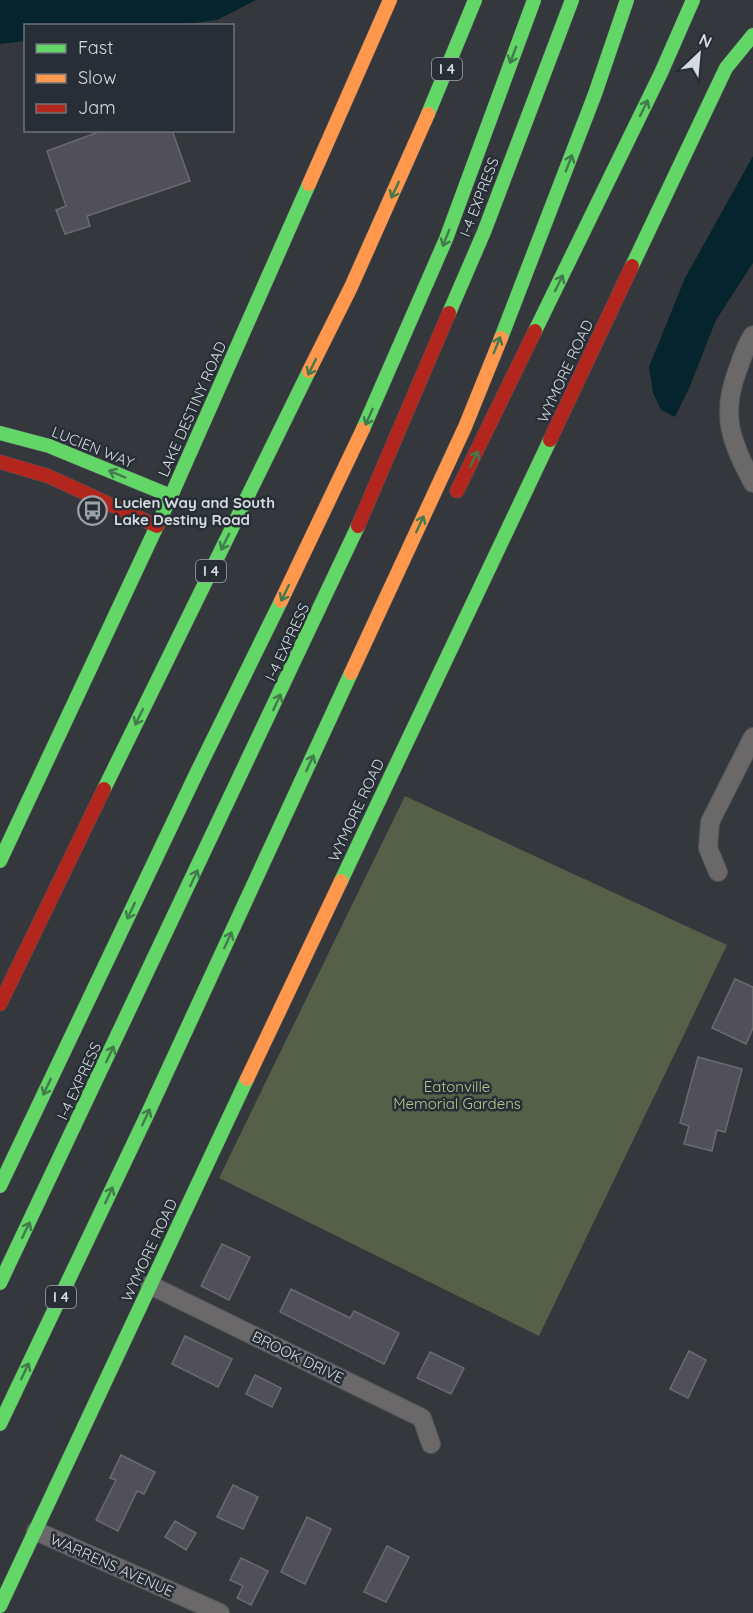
<svg xmlns="http://www.w3.org/2000/svg" width="753" height="1613" font-family="Quicksand,sans-serif">
<rect width="100%" height="100%" fill="#34383c"/>
<!-- green -->
<polygon fill="#565f47" points="405,796 727,945 539,1336 219,1178"/>
<!-- water -->
<g fill="#05242d">
<polygon points="0,0 256,0 217,20 171,26 26,26 25,41 0,44"/>
<polygon points="753,156 753,263 716,320 690,386 675,417 661,410 653,393 649,367 685,278"/>
</g>
<!-- building -->
<g fill="#515058" stroke="#6a6b6f" stroke-width="1.5">
<polygon points="104,130 172,130 190,181 87,216 90,226 65,234 56,210 66,206 47,151"/>
<polygon points="735,979 753,987 753,1028 746,1044 712,1028"/>
<polygon points="698,1057 742,1069 725,1132 717,1130 712,1151 684,1144 689,1126 680,1123"/>
<polygon points="222,1244 250,1257 229,1300 201,1286"/>
<polygon points="291,1289 350,1318 354,1311 399,1333 384,1364 280,1312"/>
<polygon points="185,1336 232,1359 218,1387 172,1364"/>
<polygon points="689,1351 706,1360 688,1398 670,1389"/>
<polygon points="430,1352 464,1368 451,1394 417,1378"/>
<polygon points="255,1375 281,1388 272,1407 246,1394"/>
<polygon points="121,1455 155,1472 144,1494 137,1491 118,1531 96,1520 116,1480 110,1478"/>
<polygon points="233,1485 258,1497 243,1529 217,1517"/>
<polygon points="307,1517 331,1529 305,1584 281,1572"/>
<polygon points="175,1521 196,1533 186,1550 165,1537"/>
<polygon points="387,1546 409,1557 386,1602 364,1592"/>
<polygon points="241,1558 268,1571 251,1605 237,1598 243,1586 230,1580"/>
</g>
<g fill="none" stroke-linecap="round" stroke-linejoin="round">
<defs>
<g id="street">
<path d="M753 335C746 345 742 357 738 369 720 415 731 442 753 483"/>
<polyline points="718,872 708,848 710,822 753,737"/>
<polyline points="150,1285 422,1418 431,1444"/>
<polyline points="36,1531 220,1613"/>
</g>
<g id="fast">
<polyline points="428,114 475,0"/>
<polyline points="632,266 726,68 753,35"/>
<polyline points="449,313 484,232 572,0"/>
<polyline points="535,331 661,73 693,0"/>
<polyline points="501,338 595,94 627,0"/>
<polyline points="363,429 446,239 534,0"/>
<polyline points="0,433 49,446 171,496"/>
<polyline points="104,789 309,371"/>
<polyline points="0,861 171,496 309,184"/>
<polyline points="341,881 550,440"/>
<polyline points="0,1186 197,772 281,601"/>
<polyline points="0,1283 358,526"/>
<polyline points="0,1424 147,1115 351,673"/>
<polyline points="0,1606 247,1079"/>
</g>
<g id="slow">
<polyline points="309,184 390,0"/>
<polyline points="309,371 351,287 428,114"/>
<polyline points="281,601 363,429"/>
<polyline points="351,673 465,427 501,338"/>
<polyline points="247,1079 341,881"/>
</g>
<g id="jam">
<polyline points="550,440 632,266"/>
<polyline points="0,462 48,476 157,526"/>
<polyline points="457,491 535,331"/>
<polyline points="358,526 449,313"/>
<polyline points="0,1004 104,789"/>
</g>
</defs>
<!-- street casing -->
<use href="#street" stroke="#525559" stroke-width="20"/>
<!-- fast casing -->
<use href="#fast" stroke="#525559" stroke-width="15"/>
<!-- slow casing -->
<use href="#slow" stroke="#525559" stroke-width="15"/>
<!-- jam casing -->
<use href="#jam" stroke="#525559" stroke-width="15"/>
<!-- street -->
<use href="#street" stroke="#6a6869" stroke-width="18"/>
<!-- fast -->
<use href="#fast" stroke="#63d668" stroke-width="14"/>
<!-- slow -->
<use href="#slow" stroke="#ff974d" stroke-width="14"/>
<!-- jam -->
<use href="#jam" stroke="#b3261e" stroke-width="14"/>
</g>
<!-- one-way arrows -->
<defs><path id="oneway-shaft" d="M-6 0H5M1.5-3L5.5 0L1.5 3" fill="none" stroke-width="1.6" stroke-linecap="round" stroke-linejoin="round" transform="scale(1.5)"/></defs>
<g stroke="#427a4c">
<use href="#oneway-shaft" transform="translate(513 55) rotate(111)"/>
<use href="#oneway-shaft" transform="translate(644 108) rotate(-64)"/>
<use href="#oneway-shaft" transform="translate(569 163) rotate(-69)"/>
<use href="#oneway-shaft" transform="translate(395 190) rotate(115)"/>
<use href="#oneway-shaft" transform="translate(446 238) rotate(112)"/>
<use href="#oneway-shaft" transform="translate(559 283) rotate(-64)"/>
<use href="#oneway-shaft" transform="translate(497 345) rotate(-68)"/>
<use href="#oneway-shaft" transform="translate(312 367) rotate(116)"/>
<use href="#oneway-shaft" transform="translate(369 417) rotate(114)"/>
<use href="#oneway-shaft" transform="translate(474 459) rotate(-63)"/>
<use href="#oneway-shaft" transform="translate(117 474) rotate(-157)"/>
<use href="#oneway-shaft" transform="translate(420 524) rotate(-65)"/>
<use href="#oneway-shaft" transform="translate(225 542) rotate(116)"/>
<use href="#oneway-shaft" transform="translate(285 593) rotate(116)"/>
<use href="#oneway-shaft" transform="translate(277 702) rotate(-65)"/>
<use href="#oneway-shaft" transform="translate(139 717) rotate(116)"/>
<use href="#oneway-shaft" transform="translate(310 763) rotate(-65)"/>
<use href="#oneway-shaft" transform="translate(194 878) rotate(-65)"/>
<use href="#oneway-shaft" transform="translate(131 911) rotate(115)"/>
<use href="#oneway-shaft" transform="translate(228 940) rotate(-65)"/>
<use href="#oneway-shaft" transform="translate(110 1054) rotate(-65)"/>
<use href="#oneway-shaft" transform="translate(47 1087) rotate(115)"/>
<use href="#oneway-shaft" transform="translate(146 1117) rotate(-65)"/>
<use href="#oneway-shaft" transform="translate(109 1195) rotate(-65)"/>
<use href="#oneway-shaft" transform="translate(26 1230) rotate(-64)"/>
<use href="#oneway-shaft" transform="translate(25 1371) rotate(-65)"/>
</g>
<!-- icons -->
<defs>
<symbol id="bus-ring" viewBox="-11 -11 22 22"><circle r="9.5" fill="#272e36" stroke="#9da2a7" stroke-width="1.5"/><path d="M-5-6H5V4H4V6H2V4H-2V6H-4V4H-5ZM-3.5-4V0h7V-4ZM-3.5 1.2v1.5H-2V1.2ZM2 1.2v1.5H3.5V1.2Z" fill="#9da2a7"/></symbol>
</defs>
<g fill-rule="evenodd">
<use href="#bus-ring" x="76" y="494" width="33" height="33"/>
</g>
<g text-anchor="middle" dominant-baseline="central" stroke-width="5" stroke-linejoin="round" paint-order="stroke">
<!-- shield labels -->
<g fill="#272e36" stroke="#a2a7ad" stroke-width="1.5">
<rect x="432" y="58" width="30" height="22" rx="4.5"/>
<rect x="196" y="560" width="30" height="22" rx="4.5"/>
<rect x="46" y="1286" width="30" height="22" rx="4.5"/>
</g>
<g font-size="14" font-weight="bold" fill="#d6dbe0">
<text x="447" y="69">I 4</text>
<text x="211" y="571">I 4</text>
<text x="61" y="1297">I 4</text>
</g>
<!-- street labels -->
<g font-size="15" fill="#d6dbe0" stroke="#272e36">
<text transform="translate(479 197) rotate(-69)">I-4 EXPRESS</text>
<text transform="translate(565 371) rotate(-65)">WYMORE ROAD</text>
<text transform="translate(192 409) rotate(-66)">LAKE DESTINY ROAD</text>
<text transform="translate(93 447) rotate(22)">LUCIEN WAY</text>
<text transform="translate(287 642) rotate(-65)">I-4 EXPRESS</text>
<text transform="translate(356 810) rotate(-65)">WYMORE ROAD</text>
<text transform="translate(79 1081) rotate(-65)">I-4 EXPRESS</text>
<text transform="translate(149 1250) rotate(-65)">WYMORE ROAD</text>
<text transform="translate(298 1357) rotate(26)">BROOK DRIVE</text>
<text transform="translate(112 1565) rotate(24)">WARRENS AVENUE</text>
</g>
<!-- poi labels -->
<g font-size="15" font-weight="bold" fill="#d6dbe0" stroke="#272e36" text-anchor="start">
<text x="114" y="502">Lucien Way and South<tspan x="114" dy="17">Lake Destiny Road</tspan></text>
</g>
<!-- park labels -->
<g font-size="15" fill="#b3c88c" stroke="#272e36">
<text x="457" y="1086">Eatonville<tspan x="457" dy="17">Memorial Gardens</tspan></text>
</g>
</g>
<!-- legend -->
<rect x="24" y="24" width="210" height="108" fill="#272e36" stroke="#6d737a" stroke-width="1.5"/>
<rect x="36" y="44" width="30" height="9" fill="#63d668" stroke="#6d737a" stroke-width="1.5"/>
<text x="78" y="54" font-size="18" fill="#d6dbe0">Fast</text>
<rect x="36" y="74" width="30" height="9" fill="#ff974d" stroke="#6d737a" stroke-width="1.5"/>
<text x="78" y="84" font-size="18" fill="#d6dbe0">Slow</text>
<rect x="36" y="104" width="30" height="9" fill="#b3261e" stroke="#6d737a" stroke-width="1.5"/>
<text x="78" y="114" font-size="18" fill="#d6dbe0">Jam</text>
<!-- north arrow -->
<g transform="translate(699 54) rotate(26)" stroke="#272e36" stroke-width="4.5" paint-order="stroke">
<path d="M0-4.5L10 22L0 15L-10 22Z" fill="#d6dbe0"/>
<text y="-9" font-size="16" font-weight="bold" text-anchor="middle" fill="#d6dbe0">N</text>
</g>
</svg>
